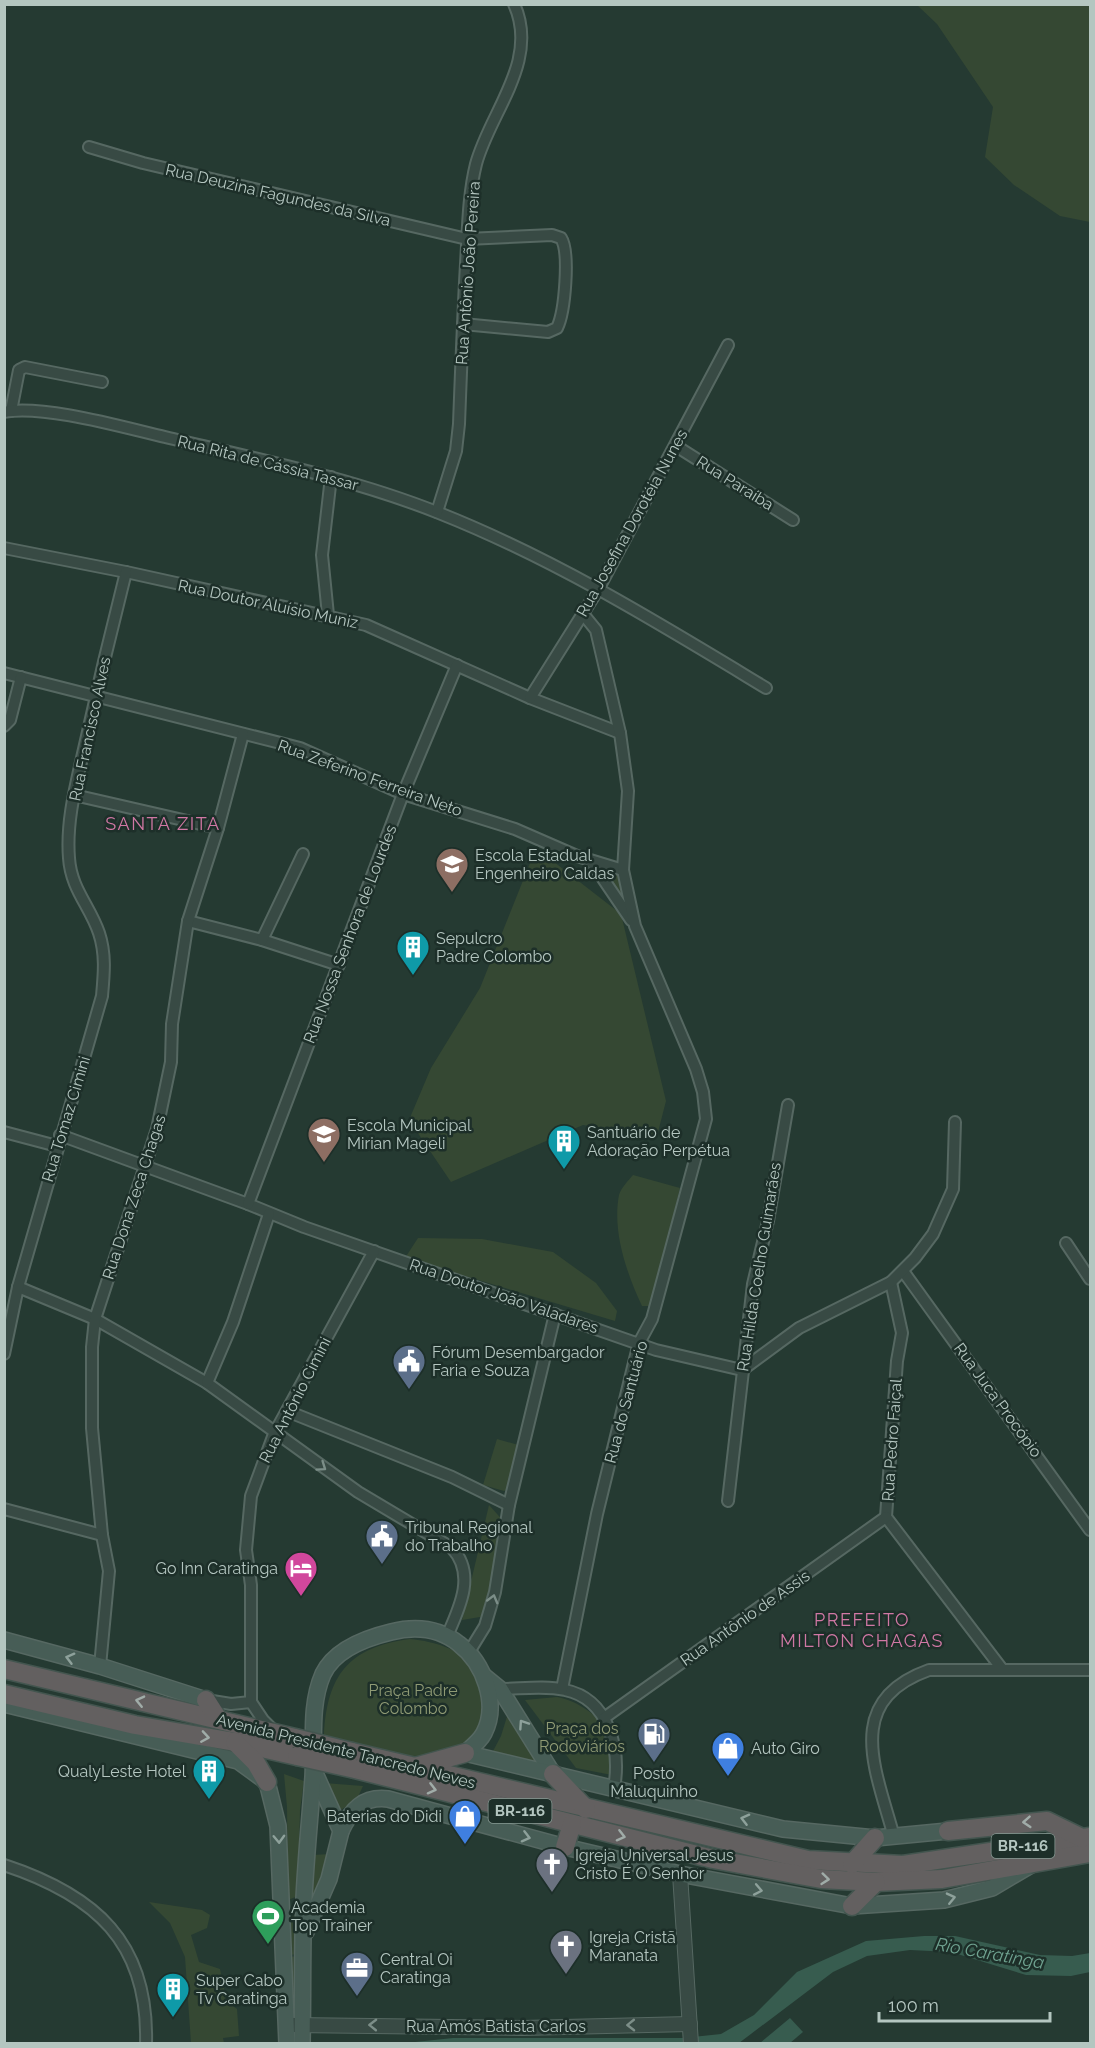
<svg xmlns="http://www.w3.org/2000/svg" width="1095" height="2048" font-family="Raleway,sans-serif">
<rect width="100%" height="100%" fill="#253a32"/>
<!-- green -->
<g fill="#354833">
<polygon points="917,5 1090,5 1090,222 1060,216 1014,185 985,157 993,107 937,24"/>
<polygon points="536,848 621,914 666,1101 657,1136 583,1125 451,1182 409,1120 431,1068 480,988"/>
<polygon points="605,872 624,876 630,910"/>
<path d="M633 1175 680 1188 652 1306H642C627 1274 612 1232 619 1195 621 1188 628 1181 633 1175Z"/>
<polygon points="418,1238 482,1239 553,1252 596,1283 617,1311 615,1321 405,1258"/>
<polygon points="497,1439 529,1448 518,1486 504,1491 483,1485"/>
<polygon points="489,1505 506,1524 488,1611 480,1617 462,1620"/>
<path d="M410 1639C434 1641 470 1651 482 1677 488 1688 488 1718 490 1732L432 1760 354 1755 324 1735C327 1675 349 1647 410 1639Z"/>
<path d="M557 1697C575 1700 603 1716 608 1736 612 1748 611 1763 612 1775L576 1768 525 1700Z"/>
<polygon points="510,1707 549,1766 492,1753 501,1736"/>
<polygon points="284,1774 304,1781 300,1810 298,1896 288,1900 287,1807"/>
<polygon points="324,1783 363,1786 356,1801 339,1811"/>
<polygon points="330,1854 311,1911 313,1855"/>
<polygon points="149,1902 202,1910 210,1915 207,1928 191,1935 199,1962 220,1969 227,2002 237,2009 239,2036 223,2038 224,2043 191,2043 185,1957 170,1923"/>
<polygon points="299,1914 297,1954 290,1955 289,1918"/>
<polygon points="300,1956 300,2020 287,2020 288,1957"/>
</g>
<!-- water -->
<g fill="#375c4f">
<polygon points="924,1936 955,1936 1040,1955 1072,1956 1090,1953 1090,1972 1071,1976 1026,1975 951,1952 910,1950 867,1956 833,1972 739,2043 396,2044 453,2038 683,2038 721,2034 754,2015 797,1972 866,1941"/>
<polygon points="790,2018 803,2032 790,2043 760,2043"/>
</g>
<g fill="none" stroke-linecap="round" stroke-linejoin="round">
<defs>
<g id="minor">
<path d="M89 147 143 163 467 239 552 235 561 238C570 252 565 312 557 328L548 332 463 324"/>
<polyline points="11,411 19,370 25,367 102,382"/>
<path d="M4 412C42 404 126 428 165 437 257 459 351 478 439 513 555 559 660 624 766 688"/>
<polyline points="676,446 793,520"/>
<path d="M437 512 456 451 459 424C461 371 463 317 466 264 468 231 468 196 476 164 490 112 540 61 514 4"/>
<polyline points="4,548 126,572 366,625 530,698 620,733"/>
<polyline points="328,615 322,555 331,477"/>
<polyline points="4,673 300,748 403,794 515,829 577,856 623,870"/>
<polyline points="530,698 599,588 728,345"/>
<polyline points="4,726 10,720 21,677"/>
<polyline points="74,795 218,828"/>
<polyline points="591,861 631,920"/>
<polyline points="188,921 262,940 339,965"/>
<polyline points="262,940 303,854"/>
<polyline points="4,1132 57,1146"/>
<polyline points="60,1135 248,1204 304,1227 656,1350 742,1370"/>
<polyline points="248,1204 403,794 457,665"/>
<polyline points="1066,1243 1090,1279"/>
<polyline points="903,1271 1090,1530"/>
<polyline points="891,1282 902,1333 897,1361 886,1517 1002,1669"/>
<path d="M18 1287 95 1319 207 1383 358 1492 452 1548C476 1574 460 1607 447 1636"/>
<path d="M4 1354 18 1287 102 996C104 974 106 954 99 933 90 906 71 889 69 858 66 821 76 785 84 749 97 690 111 631 126 572"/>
<polyline points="742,1370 799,1328 891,1282 915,1258 933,1234 953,1189 955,1122"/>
<polyline points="207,1383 233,1322 269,1214"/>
<polyline points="287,1411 452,1477 509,1505"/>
<polyline points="728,1501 753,1284 768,1221 788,1105"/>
<polyline points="4,1509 102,1535"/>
<polyline points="469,1652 485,1626 495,1592 509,1505 555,1314"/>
<polyline points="100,1666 109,1571 102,1535 92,1428 92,1347 95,1319 157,1129 171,1062 172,1024 188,921 218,828 243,734"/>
<path d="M500 1689C520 1689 545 1685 565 1690 609 1699 621 1750 614 1788"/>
<polyline points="562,1689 597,1514 633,1367 639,1343 652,1319 706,1119 703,1092 696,1069 635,926 623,870 628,791 620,733 596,630 583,614"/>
<polyline points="206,1700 231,1704 251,1702"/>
<polyline points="604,1718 886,1517"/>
<polyline points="274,1731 263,1720 251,1702 251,1585 246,1550 251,1496 274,1434 374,1251"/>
<path d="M894 1837C876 1770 842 1701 929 1670H1090"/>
<path d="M4 1865C95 1895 149 1942 146 2044"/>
</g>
<g id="tertiary">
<polyline points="680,1874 691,2044"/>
<polyline points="293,2025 523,2028 690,2024"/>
</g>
<g id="secondary">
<polyline points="4,1640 100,1666 206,1700"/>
<polyline points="484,1676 500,1689 553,1774"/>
<polyline points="4,1704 238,1761 267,1782 278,1826 287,2044"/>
<polyline points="465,1753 783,1829 875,1838 948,1831"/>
<path d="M341 1831C351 1810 363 1796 388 1799L565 1847 680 1874 852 1906 944 1900 992 1888 1031 1865"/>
<polyline points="306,1932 329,1879 341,1831 314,1771"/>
<path d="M302 2044C303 1995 302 1946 304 1898 306 1857 310 1818 313 1777 315 1743 309 1706 323 1674 335 1649 366 1638 391 1632 415 1626 439 1628 459 1644 484 1663 499 1704 484 1733 480 1741 472 1747 465 1753"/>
</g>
<g id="trunk">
<polyline points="4,1669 295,1738"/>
<polyline points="4,1694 135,1725 235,1742 297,1756"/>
<polyline points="206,1700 218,1719"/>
<polyline points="235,1742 256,1763 267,1782"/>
<polyline points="352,1752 808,1860 903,1865 1090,1837"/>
<polyline points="415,1767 465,1753"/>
<polyline points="355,1769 713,1859 821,1879 876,1882 942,1879 1090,1853"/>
<polyline points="553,1774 586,1809"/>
<polyline points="948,1831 1047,1821 1082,1838"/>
<polyline points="565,1847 572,1824"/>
<polyline points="852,1864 875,1838"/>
<polyline points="852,1906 876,1882"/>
</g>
</defs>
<!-- minor casing -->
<use href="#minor" stroke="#566862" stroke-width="14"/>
<!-- tertiary casing -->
<use href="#tertiary" stroke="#566862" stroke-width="16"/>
<!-- secondary casing -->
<use href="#secondary" stroke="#566862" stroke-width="18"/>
<!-- trunk casing -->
<use href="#trunk" stroke="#43554f" stroke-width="21"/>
<!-- minor -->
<use href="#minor" stroke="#384a44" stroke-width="10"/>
<!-- tertiary -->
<use href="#tertiary" stroke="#384a44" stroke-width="14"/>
<!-- secondary -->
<use href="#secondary" stroke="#475d56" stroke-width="15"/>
<!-- trunk -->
<use href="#trunk" stroke="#636060" stroke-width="18"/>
<defs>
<g id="trunk-bridge">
<polyline points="295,1738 352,1752"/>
<polyline points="297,1756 355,1769"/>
</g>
</defs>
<!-- trunk-bridge casing -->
<use href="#trunk-bridge" stroke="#43554f" stroke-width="21" stroke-linecap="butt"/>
<!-- trunk-bridge -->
<use href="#trunk-bridge" stroke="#636060" stroke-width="18"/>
</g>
<!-- one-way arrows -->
<defs><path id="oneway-chevron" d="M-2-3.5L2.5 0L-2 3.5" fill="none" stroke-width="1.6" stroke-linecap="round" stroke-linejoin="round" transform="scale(1.5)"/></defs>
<g stroke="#7c8e88">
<use href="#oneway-chevron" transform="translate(322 1467) rotate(35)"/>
<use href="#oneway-chevron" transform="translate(493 1599) rotate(-75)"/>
<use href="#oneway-chevron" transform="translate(373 2025) rotate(-179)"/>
<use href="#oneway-chevron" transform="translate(631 2025) rotate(179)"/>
</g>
<g stroke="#8ea19b">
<use href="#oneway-chevron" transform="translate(70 1658) rotate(-165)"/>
<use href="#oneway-chevron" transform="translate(523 1724) rotate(-124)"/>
<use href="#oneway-chevron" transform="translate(745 1819) rotate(-166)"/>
<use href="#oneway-chevron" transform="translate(526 1837) rotate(14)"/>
<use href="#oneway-chevron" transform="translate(279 1839) rotate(88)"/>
<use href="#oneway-chevron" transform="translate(758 1890) rotate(11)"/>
<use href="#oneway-chevron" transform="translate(951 1898) rotate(-13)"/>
</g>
<g stroke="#a0aca8">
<use href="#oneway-chevron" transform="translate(140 1701) rotate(-167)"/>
<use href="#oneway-chevron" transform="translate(205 1737) rotate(9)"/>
<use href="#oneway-chevron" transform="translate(432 1789) rotate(14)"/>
<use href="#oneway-chevron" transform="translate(1027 1822) rotate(176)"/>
<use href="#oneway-chevron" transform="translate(621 1836) rotate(14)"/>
<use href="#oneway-chevron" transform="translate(825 1879) rotate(6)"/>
</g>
<!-- icons -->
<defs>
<symbol id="school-pin" viewBox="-11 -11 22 30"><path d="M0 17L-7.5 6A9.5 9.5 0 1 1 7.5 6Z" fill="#8d6e63" stroke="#1d2f29"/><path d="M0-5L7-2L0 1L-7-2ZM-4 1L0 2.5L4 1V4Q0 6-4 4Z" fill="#fff"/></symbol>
<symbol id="building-pin" viewBox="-11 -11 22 30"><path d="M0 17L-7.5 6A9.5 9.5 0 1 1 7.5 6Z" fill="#0f9aa8" stroke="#1d2f29"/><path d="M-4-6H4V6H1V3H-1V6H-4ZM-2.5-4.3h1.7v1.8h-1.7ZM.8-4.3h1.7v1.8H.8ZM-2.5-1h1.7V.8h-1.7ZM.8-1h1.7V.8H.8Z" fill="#fff"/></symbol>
<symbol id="civic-pin" viewBox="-11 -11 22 30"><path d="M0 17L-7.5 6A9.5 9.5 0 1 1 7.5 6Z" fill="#5c6f8a" stroke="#1d2f29"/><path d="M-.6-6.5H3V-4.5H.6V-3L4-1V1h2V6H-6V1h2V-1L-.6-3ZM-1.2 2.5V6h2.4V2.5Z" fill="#fff"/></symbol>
<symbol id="hotel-pin" viewBox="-11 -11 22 30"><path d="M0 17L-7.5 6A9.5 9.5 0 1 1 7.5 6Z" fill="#d1479c" stroke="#1d2f29"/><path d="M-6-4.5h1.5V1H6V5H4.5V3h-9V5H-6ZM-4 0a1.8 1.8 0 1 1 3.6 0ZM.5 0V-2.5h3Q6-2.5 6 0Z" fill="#fff"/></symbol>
<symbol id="fuel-pin" viewBox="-11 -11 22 30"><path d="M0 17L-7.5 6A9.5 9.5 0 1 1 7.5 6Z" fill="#5c6f8a" stroke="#1d2f29"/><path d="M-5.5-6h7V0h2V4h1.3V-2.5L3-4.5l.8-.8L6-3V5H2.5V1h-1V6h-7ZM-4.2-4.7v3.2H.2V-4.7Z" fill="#fff"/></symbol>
<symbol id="shop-pin" viewBox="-11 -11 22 30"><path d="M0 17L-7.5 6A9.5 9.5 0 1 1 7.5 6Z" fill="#3f7fe0" stroke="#1d2f29"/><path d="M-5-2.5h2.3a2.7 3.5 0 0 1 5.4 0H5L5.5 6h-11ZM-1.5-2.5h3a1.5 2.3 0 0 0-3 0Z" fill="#fff"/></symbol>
<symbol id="church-pin" viewBox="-11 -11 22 30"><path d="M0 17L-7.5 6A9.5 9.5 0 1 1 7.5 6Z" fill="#6b7280" stroke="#1d2f29"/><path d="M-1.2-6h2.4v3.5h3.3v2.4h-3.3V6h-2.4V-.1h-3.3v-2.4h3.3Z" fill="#fff"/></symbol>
<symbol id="stadium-pin" viewBox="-11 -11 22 30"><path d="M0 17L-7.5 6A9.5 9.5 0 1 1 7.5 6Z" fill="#2e9e5b" stroke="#1d2f29"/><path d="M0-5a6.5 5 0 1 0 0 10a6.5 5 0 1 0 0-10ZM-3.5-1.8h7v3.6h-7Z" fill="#fff"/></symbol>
<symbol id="office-pin" viewBox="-11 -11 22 30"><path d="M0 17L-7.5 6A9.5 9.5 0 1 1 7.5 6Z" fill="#5c6f8a" stroke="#1d2f29"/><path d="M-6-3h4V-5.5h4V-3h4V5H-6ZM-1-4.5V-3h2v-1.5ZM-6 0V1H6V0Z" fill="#fff"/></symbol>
</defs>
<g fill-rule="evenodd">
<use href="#school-pin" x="433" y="845" width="38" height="52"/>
<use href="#building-pin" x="394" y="928" width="38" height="52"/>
<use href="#school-pin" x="305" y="1115" width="38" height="52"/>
<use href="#building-pin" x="545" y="1122" width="38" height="52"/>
<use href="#civic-pin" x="390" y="1342" width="38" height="52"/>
<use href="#civic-pin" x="363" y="1517" width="38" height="52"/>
<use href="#hotel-pin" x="282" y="1549" width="38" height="52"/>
<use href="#fuel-pin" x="635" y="1715" width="38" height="52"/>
<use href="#shop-pin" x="709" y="1729" width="38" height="52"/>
<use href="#building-pin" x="190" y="1752" width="38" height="52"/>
<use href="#shop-pin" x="446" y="1797" width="38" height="52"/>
<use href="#church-pin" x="533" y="1845" width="38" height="52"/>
<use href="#stadium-pin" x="249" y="1897" width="38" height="52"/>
<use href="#church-pin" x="547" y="1927" width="38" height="52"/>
<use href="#office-pin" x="338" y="1949" width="38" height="52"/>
<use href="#building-pin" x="154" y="1970" width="38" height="52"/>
</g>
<g text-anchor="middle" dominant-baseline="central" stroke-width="5" stroke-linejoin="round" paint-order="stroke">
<!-- shield labels -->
<g fill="#1d2f29" stroke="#879993" stroke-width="1.5">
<rect x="488.5" y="1799" width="63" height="24" rx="4.5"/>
<rect x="991.5" y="1834" width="63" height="24" rx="4.5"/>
</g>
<g font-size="15" font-weight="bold" fill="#b4c6c0">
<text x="520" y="1811">BR-116</text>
<text x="1023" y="1846">BR-116</text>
</g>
<!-- street labels -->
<g font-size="16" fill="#b4c6c0" stroke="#1d2f29">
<text transform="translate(278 195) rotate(13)">Rua Deuzina Fagundes da Silva</text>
<text transform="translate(468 273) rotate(-86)">Rua Antônio João Pereira</text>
<text transform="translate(268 463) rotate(14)">Rua Rita de Cássia Tassar</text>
<text transform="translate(735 483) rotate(32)">Rua Paraíba</text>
<text transform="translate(632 523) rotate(-61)">Rua Josefina Dorotéia Nunes</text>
<text transform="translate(268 604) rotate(12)">Rua Doutor Aluísio Muniz</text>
<text transform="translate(90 729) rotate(-78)">Rua Francisco Alves</text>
<text transform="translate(370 778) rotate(20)">Rua Zeferino Ferreira Neto</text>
<text transform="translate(350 934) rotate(-69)">Rua Nossa Senhora de Lourdes</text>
<text transform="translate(66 1119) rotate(-73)">Rua Tomaz Cimini</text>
<text transform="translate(134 1197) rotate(-72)">Rua Dona Zeca Chagas</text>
<text transform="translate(759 1267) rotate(-81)">Rua Hilda Coelho Guimarães</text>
<text transform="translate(504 1296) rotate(19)">Rua Doutor João Valadares</text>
<text transform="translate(295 1400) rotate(-63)">Rua Antônio Cimini</text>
<text transform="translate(998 1400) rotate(54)">Rua Juca Procópio</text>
<text transform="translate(626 1402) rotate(-75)">Rua do Santuário</text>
<text transform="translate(892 1440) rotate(-86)">Rua Pedro Faiçal</text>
<text transform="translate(745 1618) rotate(-35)">Rua Antônio de Assis</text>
<text transform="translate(346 1751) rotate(14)">Avenida Presidente Tancredo Neves</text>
<text x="496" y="2026">Rua Amós Batista Carlos</text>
</g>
<!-- poi labels -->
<g font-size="16" fill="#b4c6c0" stroke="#1d2f29" text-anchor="start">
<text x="475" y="855">Escola Estadual<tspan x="475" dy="18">Engenheiro Caldas</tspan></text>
<text x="436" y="938">Sepulcro<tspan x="436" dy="18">Padre Colombo</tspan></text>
<text x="347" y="1125">Escola Municipal<tspan x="347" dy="18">Mirian Mageli</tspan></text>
<text x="587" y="1132">Santuário de<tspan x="587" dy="18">Adoração Perpétua</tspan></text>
<text x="432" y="1352">Fórum Desembargador<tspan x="432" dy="18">Faria e Souza</tspan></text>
<text x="405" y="1527">Tribunal Regional<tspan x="405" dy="18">do Trabalho</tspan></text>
<text x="278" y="1568" text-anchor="end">Go Inn Caratinga</text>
<text x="751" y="1748">Auto Giro</text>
<text x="186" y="1771" text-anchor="end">QualyLeste Hotel</text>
<text x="654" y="1773" text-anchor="middle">Posto<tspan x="654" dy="18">Maluquinho</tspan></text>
<text x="442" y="1816" text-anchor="end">Baterias do Didi</text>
<text x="575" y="1855">Igreja Universal Jesus<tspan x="575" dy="18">Cristo É O Senhor</tspan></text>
<text x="291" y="1907">Academia<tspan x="291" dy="18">Top Trainer</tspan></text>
<text x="589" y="1937">Igreja Cristã<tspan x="589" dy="18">Maranata</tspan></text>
<text x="380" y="1959">Central Oi<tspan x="380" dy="18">Caratinga</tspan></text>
<text x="196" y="1980">Super Cabo<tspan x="196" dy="18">Tv Caratinga</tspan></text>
</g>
<!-- park labels -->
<g font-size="16" fill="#8f9a74" stroke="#1d2f29">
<text x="413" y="1690">Praça Padre<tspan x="413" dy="18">Colombo</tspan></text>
<text x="582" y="1728">Praça dos<tspan x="582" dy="18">Rodoviários</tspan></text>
</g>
<!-- neighbourhood labels -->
<g font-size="18" letter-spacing="1.5" fill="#d178a5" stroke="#1d2f29">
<text x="163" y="823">SANTA ZITA</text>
<text x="862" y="1619">PREFEITO<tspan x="862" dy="21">MILTON CHAGAS</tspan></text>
</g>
<!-- water labels -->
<g font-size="18" font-style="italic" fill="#6fa290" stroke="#1d2f29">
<text transform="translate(990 1953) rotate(10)">Rio Caratinga</text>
</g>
</g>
<!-- border -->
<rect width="1095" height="2048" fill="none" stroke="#b4c6c0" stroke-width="12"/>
<!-- scale -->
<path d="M879 2012v9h171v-9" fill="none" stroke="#b4c6c0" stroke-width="3"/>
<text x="888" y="2012" font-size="18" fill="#b4c6c0" stroke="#1d2f29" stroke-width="4.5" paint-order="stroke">100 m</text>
</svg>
